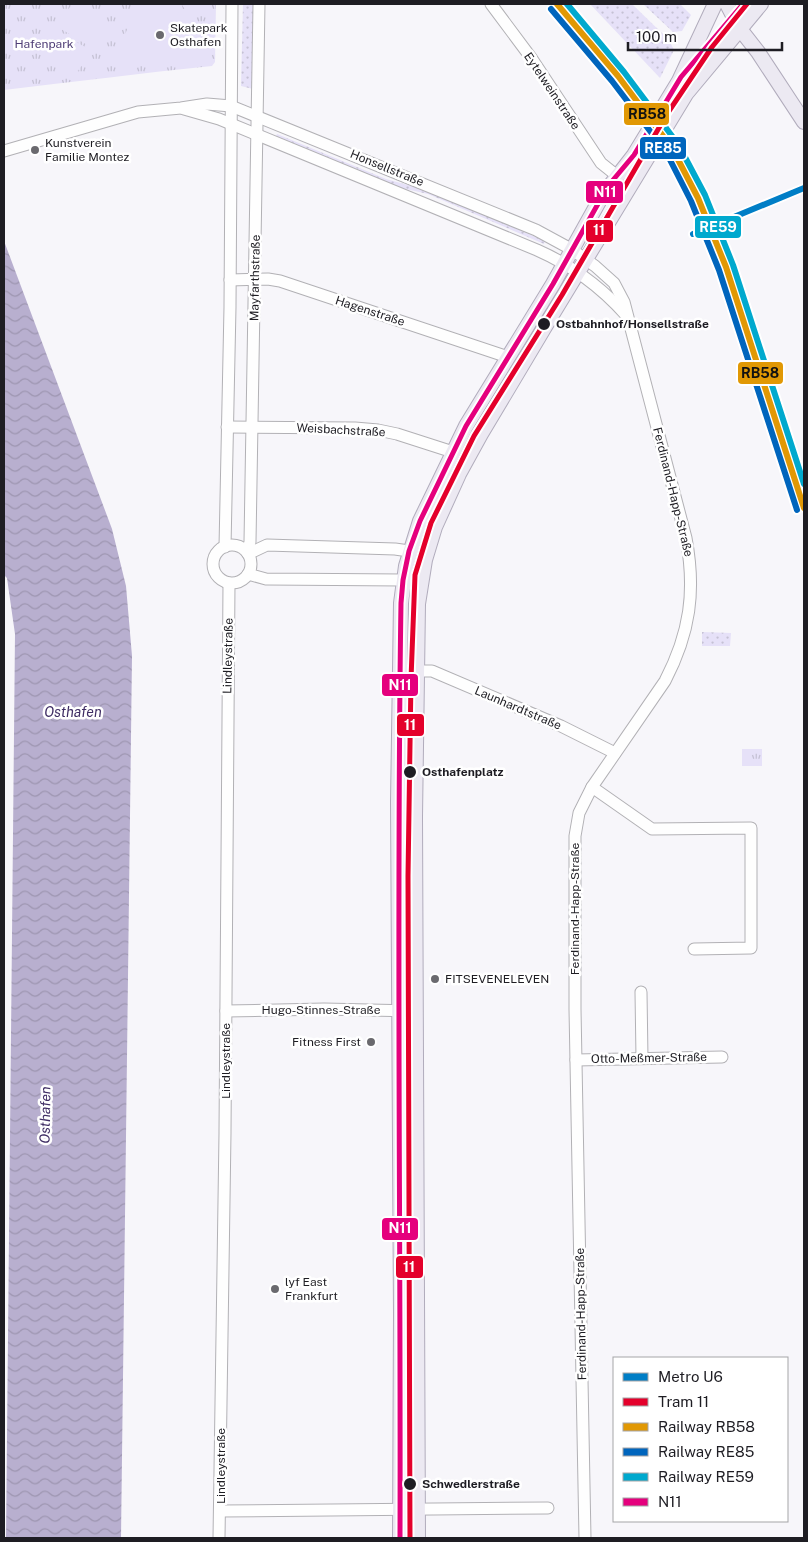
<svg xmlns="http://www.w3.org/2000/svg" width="808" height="1542" font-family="'Public Sans',sans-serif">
<defs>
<pattern id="grass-dots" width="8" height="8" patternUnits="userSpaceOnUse" patternTransform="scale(1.25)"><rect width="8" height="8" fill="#e6e1f8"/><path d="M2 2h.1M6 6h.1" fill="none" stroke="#c5c1d4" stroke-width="1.8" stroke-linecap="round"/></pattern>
<pattern id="park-tufts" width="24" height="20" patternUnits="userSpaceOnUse" patternTransform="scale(1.25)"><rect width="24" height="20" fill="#e6e1f8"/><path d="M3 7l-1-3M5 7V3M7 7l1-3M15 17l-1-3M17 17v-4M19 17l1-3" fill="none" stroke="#c5c1d4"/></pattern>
<pattern id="water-waves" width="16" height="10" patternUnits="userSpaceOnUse" patternTransform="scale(1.25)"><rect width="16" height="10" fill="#b8afcf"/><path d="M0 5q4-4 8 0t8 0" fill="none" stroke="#9e96b1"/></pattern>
</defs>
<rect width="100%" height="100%" fill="#f7f6fa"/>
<!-- grass -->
<g fill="url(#grass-dots)">
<polygon points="243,4 253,4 253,89 241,86"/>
<polygon points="590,4 632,4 669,40 674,50 660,78"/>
<polygon points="643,4 680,4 691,15 682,31 673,32"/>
<polygon points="277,134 386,179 426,190 545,241 544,244 428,194 397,187 276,136"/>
<polygon points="702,632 731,633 730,646 702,646"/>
</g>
<!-- park -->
<g fill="url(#park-tufts)">
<path d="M4 4H216L215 62 212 66C142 73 73 82 4 90Z"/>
<rect x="742" y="749" width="20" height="17"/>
</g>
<!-- pitch -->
<g fill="#e6e1f8">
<path d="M140 4H191L194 8 188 14 182 5 180 6 176 21C180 26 187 29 192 34 205 44 195 57 185 64V67H181L173 60 157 67 156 69 149 70 148 66H139L135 70 132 69V66H126L120 62V44Z"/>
<polygon points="70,7 105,28 92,48 58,27"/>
<polygon points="56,29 91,51 78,71 44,49"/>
</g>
<!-- water -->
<polygon fill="url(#water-waves)" points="4,241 112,529 126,586 132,656 121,1538 6,1538 15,634 7,578 4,575"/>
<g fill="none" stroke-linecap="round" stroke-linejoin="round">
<defs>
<g id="minor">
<polyline points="491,4 532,59 601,163 616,175"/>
<path d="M184 109 219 119 537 250C571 265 602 288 626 315"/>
<path d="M4 151 138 112 181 108 207 104 231 106 536 230 571 249 595 266 614 283 624 302 686 538C696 591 690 633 665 681L592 787 579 813 575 836V1009L585 1538"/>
<polyline points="230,280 268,279 280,281 508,357"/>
<polyline points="227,427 355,428 378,430 397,434 453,452"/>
<circle cx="232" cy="564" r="19"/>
<polyline points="225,547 230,307 232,4"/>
<polyline points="247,552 250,542 259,4"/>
<polyline points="248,554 267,545 395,549 409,551"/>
<polyline points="248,574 266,579 403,580"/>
<polyline points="418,671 432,671 561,726 615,753"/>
<polyline points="592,787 652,829 751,828 751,948 694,949"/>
<polyline points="641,992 642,1058"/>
<polyline points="226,1011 324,1009 415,1011"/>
<polyline points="576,1060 722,1057"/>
<polyline points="220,1511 548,1508"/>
<polyline points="219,1538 225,1133 229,583"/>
</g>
<g id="major">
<polyline points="727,4 740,29 758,52 804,122"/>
<polyline points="400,1538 401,1315 398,802 401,603 406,566 420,521 466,426 553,284 602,196 634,155 679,81 715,4"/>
<polyline points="418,1538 415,817 418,604 425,560 435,527 459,474 481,434 549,320 686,94 761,4"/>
</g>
</defs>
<!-- minor casing -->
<use href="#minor" stroke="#b2b1b5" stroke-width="13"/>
<!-- major casing -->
<use href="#major" stroke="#b1acbc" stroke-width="16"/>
<!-- minor -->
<use href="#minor" stroke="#fefefe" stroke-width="11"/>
<!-- major -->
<use href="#major" stroke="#ece9f2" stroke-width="14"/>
<defs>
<path id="bus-1" d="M400 1538C401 1226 396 915 401 603L403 580 409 551 420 521 466 426 553 284 608 186 634 155 681 77 743 4"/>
</defs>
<!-- bus-1 casing -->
<use href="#bus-1" stroke="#fff" stroke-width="9"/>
<!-- bus-1 -->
<use href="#bus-1" stroke="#e5007d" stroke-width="5"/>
<defs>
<polyline id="rail-1" points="557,4 618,76 672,148 698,198 726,267 804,508"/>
<polyline id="rail-2" points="551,9 612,81 666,152 691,201 719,270 797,510"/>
<polyline id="rail-3" points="567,4 624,72 678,144 705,195 733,265 804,484"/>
</defs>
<!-- rail-1 casing -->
<use href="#rail-1" stroke="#fff" stroke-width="10"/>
<!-- rail-2 casing -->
<use href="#rail-2" stroke="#fff" stroke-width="10"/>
<!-- rail-3 casing -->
<use href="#rail-3" stroke="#fff" stroke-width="10"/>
<!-- rail-1 -->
<use href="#rail-1" stroke="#e19804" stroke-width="6"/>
<!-- rail-2 -->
<use href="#rail-2" stroke="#0065bd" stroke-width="6"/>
<!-- rail-3 -->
<use href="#rail-3" stroke="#00a9ce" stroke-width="6"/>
<defs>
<polyline id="tram-1" points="410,1538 408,876 411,679 415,575 431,523 474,436 562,295 667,114 712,47 747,4"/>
</defs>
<!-- tram-1 casing -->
<use href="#tram-1" stroke="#fff" stroke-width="9"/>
<!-- tram-1 -->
<use href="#tram-1" stroke="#e4002b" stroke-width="5"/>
<defs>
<polyline id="metro-1" points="693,234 804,188"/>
</defs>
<!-- metro-1 casing -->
<use href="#metro-1" stroke="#fff" stroke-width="10"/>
<!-- metro-1 -->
<use href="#metro-1" stroke="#007ec6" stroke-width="6"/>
</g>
<!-- markers -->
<g fill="#6a696e" stroke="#fff" stroke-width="2">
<circle cx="160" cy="35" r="5"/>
<circle cx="35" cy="150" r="5"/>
<circle cx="435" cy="979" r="5"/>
<circle cx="371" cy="1042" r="5"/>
<circle cx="275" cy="1289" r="5"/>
</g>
<g fill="#1e1d23" stroke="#fff" stroke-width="2">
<circle cx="544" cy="324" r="7"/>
<circle cx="410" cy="772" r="7"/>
<circle cx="410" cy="1484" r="7"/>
</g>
<g text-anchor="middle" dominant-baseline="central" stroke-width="5" stroke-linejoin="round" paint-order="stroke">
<!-- poi labels -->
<g font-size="12" fill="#1e1d23" stroke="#fff" text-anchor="start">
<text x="170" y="28">Skatepark<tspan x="170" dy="14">Osthafen</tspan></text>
<text x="45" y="143">Kunstverein<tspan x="45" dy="14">Familie Montez</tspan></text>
<text x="445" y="979">FITSEVENELEVEN</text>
<text x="361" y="1042" text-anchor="end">Fitness First</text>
<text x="285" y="1282">lyf East<tspan x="285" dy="14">Frankfurt</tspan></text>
</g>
<!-- park labels -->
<g font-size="12" fill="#4e3d75" stroke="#fff">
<text x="44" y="44">Hafenpark</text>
</g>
<!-- street labels -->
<g font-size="12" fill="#1e1d23" stroke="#fff">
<text transform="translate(552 91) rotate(56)">Eytelweinstraße</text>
<text transform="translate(387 168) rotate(22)">Honsellstraße</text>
<text transform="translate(255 278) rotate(-89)">Mayfarthstraße</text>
<text transform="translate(370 311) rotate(18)">Hagenstraße</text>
<text transform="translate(341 430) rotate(3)">Weisbachstraße</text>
<text transform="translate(673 492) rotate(76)">Ferdinand-Happ-Straße</text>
<text transform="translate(228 656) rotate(-89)">Lindleystraße</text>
<text transform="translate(518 708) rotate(23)">Launhardtstraße</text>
<text transform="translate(575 909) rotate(-90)">Ferdinand-Happ-Straße</text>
<text x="321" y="1010">Hugo-Stinnes-Straße</text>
<text transform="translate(649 1058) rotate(-1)">Otto-Meßmer-Straße</text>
<text transform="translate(226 1061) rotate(-90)">Lindleystraße</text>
<text transform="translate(581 1314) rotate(-91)">Ferdinand-Happ-Straße</text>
<text transform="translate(221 1466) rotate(-90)">Lindleystraße</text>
</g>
<!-- stop labels -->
<g font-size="12" font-weight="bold" fill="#1e1d23" stroke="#fff" text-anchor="start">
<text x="556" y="324">Ostbahnhof/Honsellstraße</text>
<text x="422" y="772">Osthafenplatz</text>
<text x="422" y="1484">Schwedlerstraße</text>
</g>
<!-- water labels -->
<g font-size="14" font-style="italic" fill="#3f2d64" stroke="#fff">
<text x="73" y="712">Osthafen</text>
<text transform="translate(45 1115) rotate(-89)">Osthafen</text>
</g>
</g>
<g stroke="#fff" stroke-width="2">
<rect x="623" y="102" width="47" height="24" rx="5" fill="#e19804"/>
<rect x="639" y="136" width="48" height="24" rx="5" fill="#0065bd"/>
<rect x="585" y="180" width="39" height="24" rx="5" fill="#e5007d"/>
<rect x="694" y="215" width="48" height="24" rx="5" fill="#00a9ce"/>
<rect x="585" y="219" width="29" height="24" rx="5" fill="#e4002b"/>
<rect x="737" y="361" width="47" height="24" rx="5" fill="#e19804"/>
<rect x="381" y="673" width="38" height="24" rx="5" fill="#e5007d"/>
<rect x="396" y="713" width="29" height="24" rx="5" fill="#e4002b"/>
<rect x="381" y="1217" width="38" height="24" rx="5" fill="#e5007d"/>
<rect x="395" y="1255" width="29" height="24" rx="5" fill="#e4002b"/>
</g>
<g font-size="14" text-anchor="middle" font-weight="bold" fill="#fff">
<text x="663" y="153">RE85</text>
<text x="605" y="197">N11</text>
<text x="718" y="232">RE59</text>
<text x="599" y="235">11</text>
<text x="400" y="690">N11</text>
<text x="410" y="730">11</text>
<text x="400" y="1233">N11</text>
<text x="409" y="1272">11</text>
</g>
<g font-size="14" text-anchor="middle" font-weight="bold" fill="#111">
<text x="647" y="119">RB58</text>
<text x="760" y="378">RB58</text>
</g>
<!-- border -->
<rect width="808" height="1542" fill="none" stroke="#1e1d23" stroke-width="10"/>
<!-- legend -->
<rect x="613" y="1357" width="175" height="165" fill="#ffffff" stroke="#a5a5a7"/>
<rect x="623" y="1373" width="25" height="8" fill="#007ec6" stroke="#a5a5a7"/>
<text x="658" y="1382" font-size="15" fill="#1e1d23">Metro U6</text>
<rect x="623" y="1398" width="25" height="8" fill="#e4002b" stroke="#a5a5a7"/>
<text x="658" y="1407" font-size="15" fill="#1e1d23">Tram 11</text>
<rect x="623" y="1423" width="25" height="8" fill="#e19804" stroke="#a5a5a7"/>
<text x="658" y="1432" font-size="15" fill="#1e1d23">Railway RB58</text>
<rect x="623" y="1448" width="25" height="8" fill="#0065bd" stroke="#a5a5a7"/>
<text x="658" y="1457" font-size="15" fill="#1e1d23">Railway RE85</text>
<rect x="623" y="1473" width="25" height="8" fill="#00a9ce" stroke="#a5a5a7"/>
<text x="658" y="1482" font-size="15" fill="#1e1d23">Railway RE59</text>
<rect x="623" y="1498" width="25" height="8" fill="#e5007d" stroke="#a5a5a7"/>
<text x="658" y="1507" font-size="15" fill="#1e1d23">N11</text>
<!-- scale -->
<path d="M628 42v8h154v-8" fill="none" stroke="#1e1d23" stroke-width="2.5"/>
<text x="636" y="42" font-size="15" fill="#1e1d23" stroke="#ffffff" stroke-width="4" paint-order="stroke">100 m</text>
</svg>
